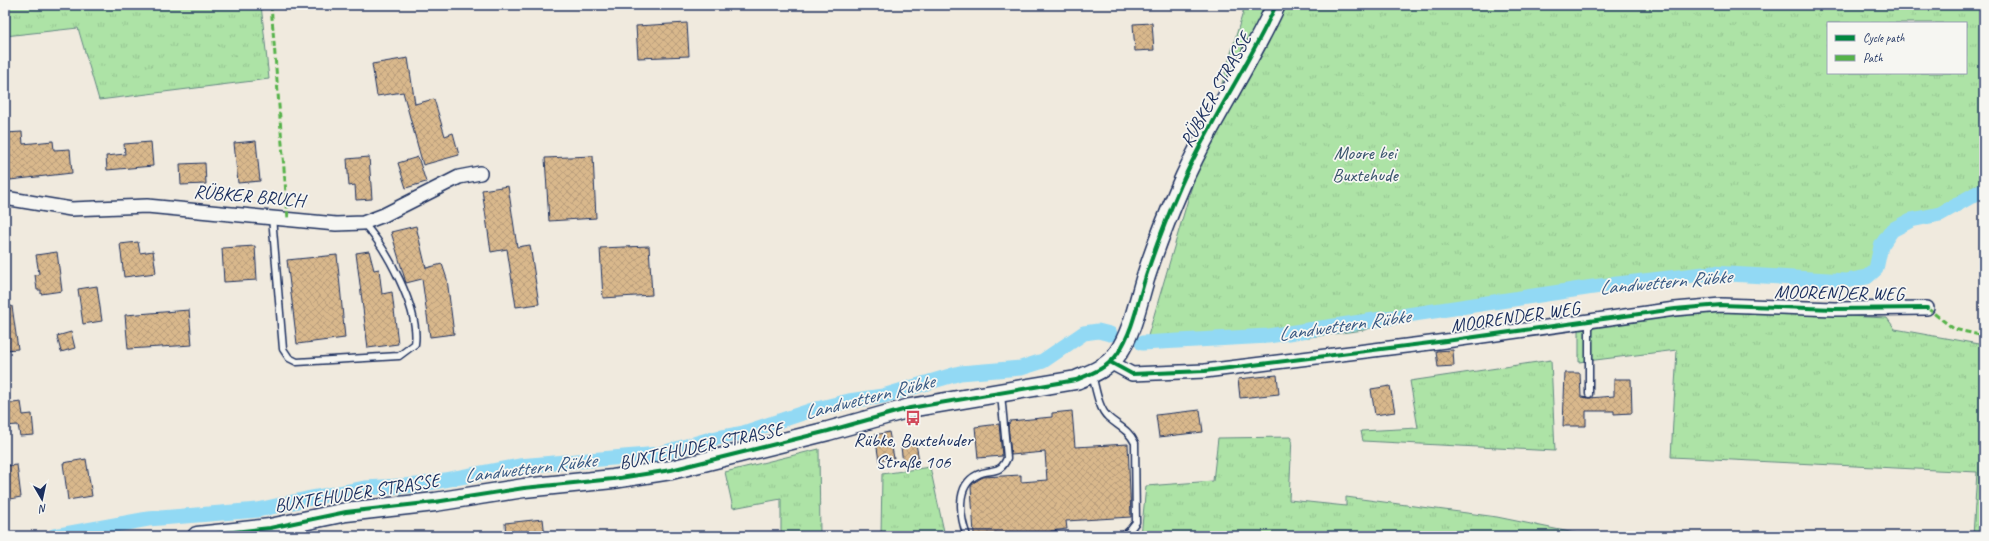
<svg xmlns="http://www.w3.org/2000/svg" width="1989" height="541" font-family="Caveat,sans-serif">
<defs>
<pattern id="grass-tufts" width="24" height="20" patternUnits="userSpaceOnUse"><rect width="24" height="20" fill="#ade3a6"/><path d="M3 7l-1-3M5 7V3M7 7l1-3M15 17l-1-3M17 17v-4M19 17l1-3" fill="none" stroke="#94c391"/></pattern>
<pattern id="building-cross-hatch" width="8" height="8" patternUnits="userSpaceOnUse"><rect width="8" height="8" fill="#d9b88c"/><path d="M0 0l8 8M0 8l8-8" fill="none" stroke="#ba9e7b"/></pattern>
</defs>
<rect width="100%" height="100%" fill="#f0eade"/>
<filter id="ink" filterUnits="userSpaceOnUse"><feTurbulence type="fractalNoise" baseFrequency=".025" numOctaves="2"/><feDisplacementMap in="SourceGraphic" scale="8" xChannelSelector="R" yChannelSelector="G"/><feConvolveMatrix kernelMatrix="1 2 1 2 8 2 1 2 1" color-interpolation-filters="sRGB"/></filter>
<g filter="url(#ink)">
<!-- grass -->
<g fill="url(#grass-tufts)" stroke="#648982" fill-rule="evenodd">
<polygon points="5,5 261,5 269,79 99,100 78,28 5,36"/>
<path d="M1244 5H1984V189L1973 193 1940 217 1897 227 1882 244 1876 274 1858 282 1729 275 1609 291 1544 296 1397 320 1364 330 1310 337 1145 346 1243 12ZM1828 23H1966V73H1828Z"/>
<polygon points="1723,310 1887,318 1895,329 1984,345 1984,536 1973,536 1977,472 1671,457 1677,350 1579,362 1579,328"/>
<polygon points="1551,360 1555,451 1363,441 1361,431 1418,428 1410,381"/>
<polygon points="1292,437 1289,500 1346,506 1346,497 1497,517 1589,536 1141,536 1146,486 1213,481 1218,438"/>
<polygon points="819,449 820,536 781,536 781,499 733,508 725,472"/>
<polygon points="930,467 945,536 881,536 882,474"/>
</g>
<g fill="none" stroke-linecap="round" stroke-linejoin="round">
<!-- canal -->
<g stroke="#92d9f4" stroke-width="15">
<polyline points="1142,343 1268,336 1600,286 1712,273 1846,281 1867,277 1876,269 1881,246 1892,230 1911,220 1940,214 1984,189"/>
<polyline points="54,536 148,519 258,510 311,498 365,488 418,485 519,466 659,454 711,439 743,433 809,411 849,401 883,396 960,373 1021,368 1043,361 1084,333 1098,331 1110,334"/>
</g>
</g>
<!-- building -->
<g fill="url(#building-cross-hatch)" stroke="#1b2f5e">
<polygon points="687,23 689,56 638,58 636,26"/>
<polygon points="1152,23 1154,50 1135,51 1133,24"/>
<polygon points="408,58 415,104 434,99 445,136 453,133 459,155 423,165 403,92 377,96 372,64"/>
<polygon points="22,132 23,144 53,141 54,150 70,149 72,173 10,180 5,133"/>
<polygon points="256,141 260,181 238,183 234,143"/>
<polygon points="151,142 153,166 107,170 106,156 125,154 124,144"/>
<polygon points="593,156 596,218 549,221 545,158"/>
<polygon points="369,157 372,199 356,200 355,185 349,186 347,159"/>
<polygon points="418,157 426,182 406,188 398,163"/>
<polygon points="205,163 206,184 181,185 180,164"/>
<polygon points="508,186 517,247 530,245 539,304 516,307 507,249 491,252 482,190"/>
<polygon points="416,226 426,268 442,264 447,279 454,334 430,337 422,279 406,283 391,232"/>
<polygon points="138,242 140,253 153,251 156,273 124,277 120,244"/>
<polygon points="255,246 257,280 224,282 222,248"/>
<polygon points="649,246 652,295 603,298 600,248"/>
<polygon points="369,251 374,270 379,269 382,294 392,292 398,344 368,348 356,253"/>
<polygon points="57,252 62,291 41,294 41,290 37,290 35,275 39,274 36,255"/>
<polygon points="337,255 345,338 297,344 287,260"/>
<polygon points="97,286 102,321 83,324 78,289"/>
<polygon points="12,306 18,349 5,350 5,307"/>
<polygon points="189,310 192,345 128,349 125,315"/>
<polygon points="71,332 75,348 61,352 57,336"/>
<polygon points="1453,350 1454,366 1438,367 1436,351"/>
<polygon points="1565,373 1580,373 1581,397 1589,398 1614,396 1614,379 1631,379 1632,413 1614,414 1614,411 1586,411 1586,426 1563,426"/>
<polygon points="1277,375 1279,394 1240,398 1238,379"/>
<polygon points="1390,386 1395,412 1375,415 1371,389"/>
<polygon points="21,402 23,415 32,414 34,435 20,436 18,425 5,426 5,404"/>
<polygon points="1200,410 1203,432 1159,437 1156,415"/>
<polygon points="1072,411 1075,447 1128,444 1131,517 1066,521 1067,529 1051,531 1051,536 995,536 995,533 974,534 971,487 973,483 983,477 1021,475 1021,482 1047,480 1045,452 1011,455 1008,424 1010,423 1010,421 1052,417 1052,413"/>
<polygon points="999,424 1002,456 978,458 975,427"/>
<polygon points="889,432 894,458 879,461 875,435"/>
<polygon points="916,444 919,460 903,463 901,447"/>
<polygon points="86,459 92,496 68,500 63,463"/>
<polygon points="17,465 21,497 5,500 5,466"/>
<polygon points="543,519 545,536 506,536 505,523"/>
</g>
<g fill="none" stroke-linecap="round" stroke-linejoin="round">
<defs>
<g id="lane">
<path d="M272 217 283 349 289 358 297 362 399 356 415 344C420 310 386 247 363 223"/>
<polyline points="1589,321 1589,394"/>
<path d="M1092 375C1096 388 1098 408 1108 417 1119 427 1128 429 1135 443L1136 522 1129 531 1123 536"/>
<path d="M967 536C960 517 955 486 977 475 990 468 1000 476 1007 458L1001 394"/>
</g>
<g id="street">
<polyline points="5,198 71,209 147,206 336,224 363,223 384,215 459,177 480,173"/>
<polyline points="1110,362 1132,374 1205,371 1446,341 1675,309 1721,305 1834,309 1927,308"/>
</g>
<path id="secondary" d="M197 536 270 528 346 512 435 502 524 488 613 479 671 470 828 431 910 408 1076 380C1091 374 1108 368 1118 353 1133 331 1138 301 1146 276 1156 245 1168 215 1181 185 1208 123 1248 67 1276 5"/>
</defs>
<!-- lane casing -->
<use href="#lane" stroke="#1b2f5e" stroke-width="9"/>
<!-- street casing -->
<use href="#street" stroke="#1b2f5e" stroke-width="16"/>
<!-- secondary casing -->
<use href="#secondary" stroke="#1b2f5e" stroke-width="21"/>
<!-- lane -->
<use href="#lane" stroke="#f6f6f2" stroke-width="6"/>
<!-- street -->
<use href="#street" stroke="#f6f6f2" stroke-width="13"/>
<!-- secondary -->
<use href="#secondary" stroke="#f6f6f2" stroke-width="18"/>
<!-- quiet -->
<g stroke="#55b248" stroke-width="3" stroke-dasharray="6 3" stroke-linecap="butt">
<polyline points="271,5 288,219"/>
<polyline points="1927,308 1954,329 1984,336"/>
</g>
<defs>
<g id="cycleway">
<polyline points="1110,362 1132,374 1205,371 1446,341 1675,309 1721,305 1834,309 1927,308"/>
<path d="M197 536 270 528 346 512 435 502 524 488 613 479 671 470 828 431 910 408 1076 380C1091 374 1108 368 1118 353 1133 331 1138 301 1146 276 1156 245 1168 215 1181 185 1208 123 1248 67 1276 5"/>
</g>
</defs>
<!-- cycleway casing -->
<use href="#cycleway" stroke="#f6f6f2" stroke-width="6"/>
<!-- cycleway -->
<use href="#cycleway" stroke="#00873e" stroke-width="4"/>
</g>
</g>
<!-- icons -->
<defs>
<symbol id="bus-bare" viewBox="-9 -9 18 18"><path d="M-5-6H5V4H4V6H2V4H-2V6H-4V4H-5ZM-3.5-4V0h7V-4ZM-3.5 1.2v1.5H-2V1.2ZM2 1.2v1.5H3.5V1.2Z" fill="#d1495b" stroke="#f6f6f2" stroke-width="2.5" paint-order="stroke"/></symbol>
</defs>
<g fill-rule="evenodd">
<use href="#bus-bare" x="902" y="407" width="22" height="22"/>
</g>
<g text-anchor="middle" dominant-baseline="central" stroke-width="3.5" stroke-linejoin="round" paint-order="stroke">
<!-- street labels -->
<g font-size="19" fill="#1b2f5e" stroke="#f6f6f2">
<text transform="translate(1216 90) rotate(-61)">RÜBKER STRASSE</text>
<text transform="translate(249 196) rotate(5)">RÜBKER BRUCH</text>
<text transform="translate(1839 293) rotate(1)">MOORENDER WEG</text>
<text transform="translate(1515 317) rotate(-8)">MOORENDER WEG</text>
<text transform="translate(701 446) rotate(-12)">BUXTEHUDER STRASSE</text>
<text transform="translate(357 493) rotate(-9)">BUXTEHUDER STRASSE</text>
</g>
<!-- park labels -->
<g font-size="19" fill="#38536c" stroke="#f6f6f2">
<text x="1365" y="153">Moore bei<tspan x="1365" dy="22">Buxtehude</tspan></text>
</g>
<!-- poi labels -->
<g font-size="19" fill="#1b2f5e" stroke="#f6f6f2">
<text x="913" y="440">Rübke, Buxtehuder<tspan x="913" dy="22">Straße 106</tspan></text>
</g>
<!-- water labels -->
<g font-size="20" font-style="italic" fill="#395a84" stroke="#f6f6f2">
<text transform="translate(1665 282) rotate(-5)">Landwettern Rübke</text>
<text transform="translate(1344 325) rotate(-8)">Landwettern Rübke</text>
<text transform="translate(869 397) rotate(-14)">Landwettern Rübke</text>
<text transform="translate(530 468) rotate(-7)">Landwettern Rübke</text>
</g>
</g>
<!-- margin -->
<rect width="1989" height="541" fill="none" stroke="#f6f6f2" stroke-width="20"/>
<rect x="10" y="10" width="1969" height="521" fill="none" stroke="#1b2f5e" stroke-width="1.5" filter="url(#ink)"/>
<!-- legend -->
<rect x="1827" y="22" width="140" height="52" fill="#f6f6f2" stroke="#9ea6b7"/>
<rect x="1835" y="35" width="20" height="6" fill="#00873e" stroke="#9ea6b7"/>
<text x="1863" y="42" font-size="12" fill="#1b2f5e">Cycle path</text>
<rect x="1835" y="55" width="20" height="6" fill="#55b248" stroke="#9ea6b7"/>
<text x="1863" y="62" font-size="12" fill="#1b2f5e">Path</text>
<!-- north arrow -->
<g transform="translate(42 499) rotate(171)" stroke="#f6f6f2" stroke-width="3" paint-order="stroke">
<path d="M0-3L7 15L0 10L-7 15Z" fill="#1b2f5e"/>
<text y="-6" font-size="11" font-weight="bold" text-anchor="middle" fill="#1b2f5e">N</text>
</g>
</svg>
